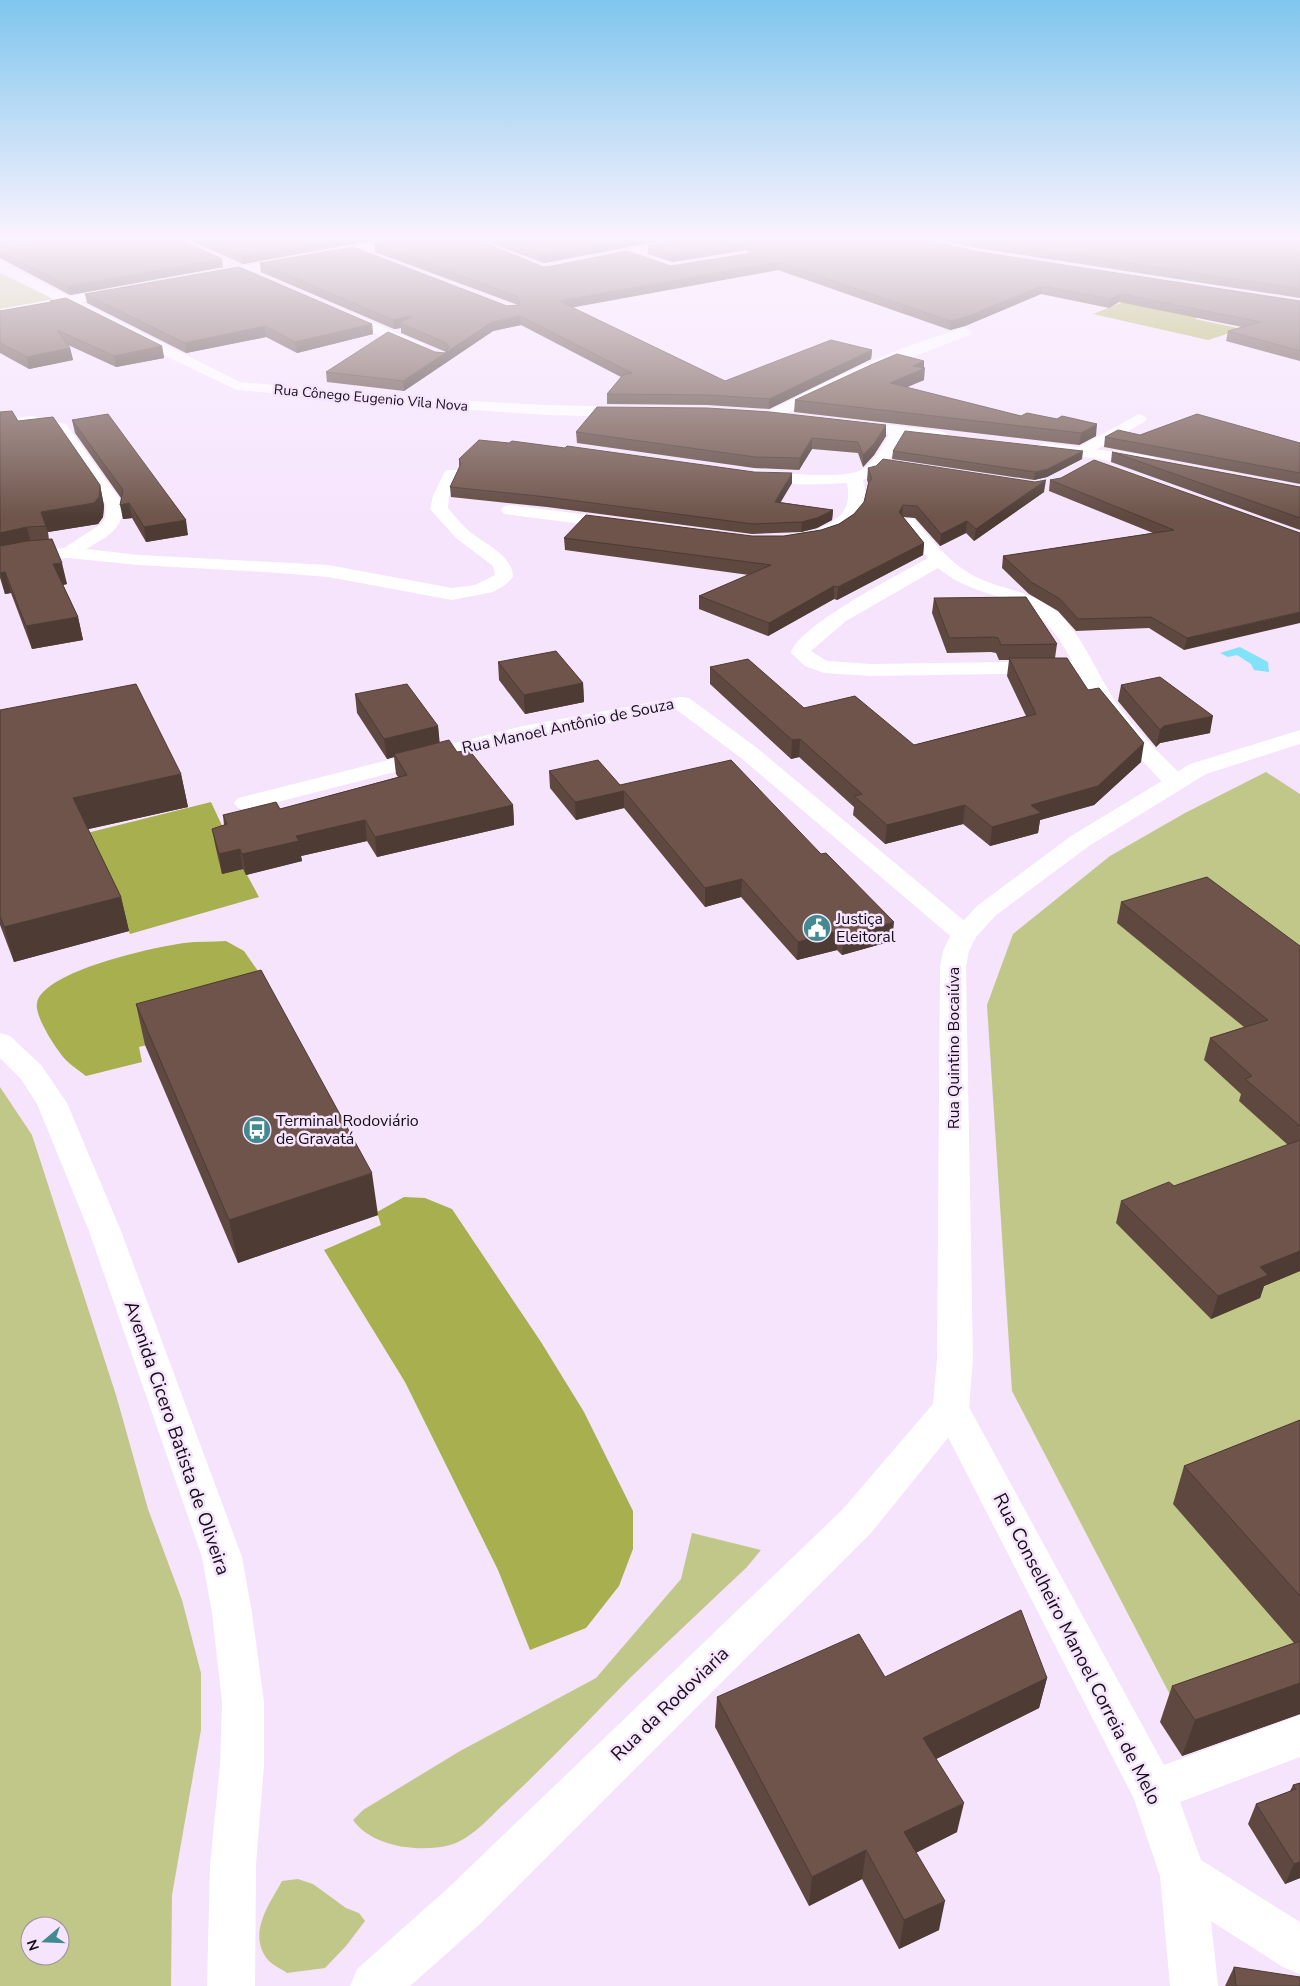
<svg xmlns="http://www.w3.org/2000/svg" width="1300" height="1986" font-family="'Nunito Sans',sans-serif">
<rect width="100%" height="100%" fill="#f6e4fd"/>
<!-- green -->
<g fill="#c1c788" fill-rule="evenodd">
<polygon points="0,273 53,299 0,311"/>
<polygon points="1266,772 1300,794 1300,1662 1179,1712 1012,1391 987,1005 1013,934 1110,856 1185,813"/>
<path d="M0 1087 32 1135 116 1395 148 1509 182 1600 201 1673V1730L172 1895 171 1986H0ZM30 1926H60V1956H30Z"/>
<path d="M692 1533 761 1550 747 1567C708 1604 668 1641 629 1679 588 1721 547 1764 504 1804 488 1819 471 1839 450 1845 420 1853 372 1847 353 1820L363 1810 460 1751 596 1678 681 1579Z"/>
<path d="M298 1879 313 1884 346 1908 359 1913 365 1921 346 1946 325 1968 287 1973C282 1969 272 1965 268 1960 247 1934 269 1905 282 1881Z"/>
</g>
<!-- forest -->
<g fill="#a8af4f">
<polygon points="1128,300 1200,315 1195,319 1242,329 1208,340 1093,314"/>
<polygon points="211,802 232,847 259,897 130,934 83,834"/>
<path d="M226 941 244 951 267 984 275 1013 139 1047 142 1062 86 1076C80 1071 73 1067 68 1062 58 1053 34 1016 37 1003 43 971 155 947 184 943 198 941 212 942 226 941Z"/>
<polygon points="404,1197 425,1198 452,1209 541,1342 584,1412 633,1511 633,1549 619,1586 586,1628 530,1650 498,1570 405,1382 324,1250 381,1225 377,1212"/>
</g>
<!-- water -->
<polygon fill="#81e2f8" points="1240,647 1268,662 1269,672 1254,670 1251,664 1237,655 1228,657 1220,653"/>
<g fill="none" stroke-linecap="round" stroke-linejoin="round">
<!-- minor -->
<g fill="#fff" fill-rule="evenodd">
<polygon points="387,240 413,240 408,243 210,280 204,276 210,272"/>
<polygon points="676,240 700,240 695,243 596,264 590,260 596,256"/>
<polygon points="952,240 967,240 950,250 942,250 940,248"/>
<polygon points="121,287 127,291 125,294 0,317 0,309"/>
<polygon points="337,308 424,344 426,347 419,351 414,350 332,315 331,312 332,309"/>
<path d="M965 328 972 332 970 335 871 373 775 419H765L762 416 765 413C826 382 898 345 965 328Z"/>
<polygon points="1139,414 1144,416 1147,419 1144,422 1087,455 1075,455 1073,452 1075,449"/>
<path d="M32 416 66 424 124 505C122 531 106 537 86 549L139 555 328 565 452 588 475 585 495 575 493 566 456 538 430 509 433 496 444 473 446 470H458L460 473 449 496 448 508C455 516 461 524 469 531 484 544 513 555 513 577L505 585 493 592 452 600 328 577 266 572 139 565 68 558 32 560 0 566V556L32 550 64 548 101 524 105 518 106 505 56 431 32 426 0 429V419Z"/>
<path d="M898 426 903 428 906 431C895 450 885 473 863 480 865 489 867 498 864 507 857 525 829 544 810 540L807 536 810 532C835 522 853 514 847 483 816 485 780 486 749 478L747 475 749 472 755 470C779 472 843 481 863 469 877 460 884 441 893 428Z"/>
<polygon points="510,505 620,519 626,520 629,524 626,528 620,529 504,514 501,510 504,506"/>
<path d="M908 518 914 519C933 541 951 565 978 578 1004 590 1035 592 1057 612 1084 637 1097 674 1117 704 1136 731 1161 754 1183 777L1186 782 1183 787 1175 789 1167 787C1133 751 1101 717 1078 673L871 676 824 673 805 666 791 653C797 626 902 573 928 558L899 523 902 519ZM938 568C970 595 1003 592 1034 613 1051 625 1062 643 1072 661L871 664 827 661 811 651 846 621Z"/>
<polygon points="681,697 689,698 757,748 973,928 977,934 973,940 964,942 955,940 741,758 677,710 524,739 246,810 238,808 234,803 238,798 523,726"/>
<polygon points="951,1394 964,1398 1164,1765 1300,1715 1300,1757 1180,1802 1201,1860 1300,1922 1300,1974 1283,1967 1211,1921 1218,1986 1170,1986 1160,1876 1134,1799 933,1408 938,1398"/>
</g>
<!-- tertiary -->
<g fill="#fff" fill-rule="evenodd">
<polygon points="0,262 240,382 416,398 546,405 629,407 634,409 637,412 634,415 629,417 546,415 416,406 237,390 144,346 0,271"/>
<polygon points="849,420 940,431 946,433 948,436 946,439 940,441 844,428 841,425 844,422"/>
<polygon points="1045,443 1149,456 1155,458 1157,461 1155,464 1149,466 1039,451 1037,448 1039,445"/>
</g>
<!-- secondary -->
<g fill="#fff" fill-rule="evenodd">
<polygon points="1300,730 1300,744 1206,774 1089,846 995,916 976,937 969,951 966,967 973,1359 969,1408 964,1418 871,1533 480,1924 410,1986 350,1986 357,1969 446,1890 843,1509 933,1404 937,1359 940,967 943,951 951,934 977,906 1071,836 1190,764"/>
<polygon points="0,1033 10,1036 41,1065 67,1103 121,1231 242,1557 252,1613 264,1702 264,1765 256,1865 255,1986 207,1986 210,1865 220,1765 222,1702 212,1613 202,1557 89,1231 37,1104 21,1079 0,1058"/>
</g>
</g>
<!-- wall -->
<g fill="#5f4840">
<polygon points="189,240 375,240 243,264"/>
<polygon points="482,240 665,240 544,263"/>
<polygon points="678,240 926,240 979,252 1300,301 1300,361 1226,341 1228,331 1242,327 1119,302 1109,308 1041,294 965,326 950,330 778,270 572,307 725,381 872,350 871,359 769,409 707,405 607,404 607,394 621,377 521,325 493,331 404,391 327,382 326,372 435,352 445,353 446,352 401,333 401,328 394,329 261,272 260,263 507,306 518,305 375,252 374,243 543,267 671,266 747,254 749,252 746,250 672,262 648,254 648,246"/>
<polygon points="939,240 1300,240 1300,298 978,248"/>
<polygon points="0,247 223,267 70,295 0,258"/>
<polygon points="85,294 372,324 373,334 297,353 266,337 186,353 87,303"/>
<polygon points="50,301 162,346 164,358 116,367 68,345 70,348 73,360 29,369 0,353 0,311 50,302"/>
<polygon points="924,361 924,380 906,387 1021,416 1057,419 1096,436 1079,445 794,412 795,400"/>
<polygon points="0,412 18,421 100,485 104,506 103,517 98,524 48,532 49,540 67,584 63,585 78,617 83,640 32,649 11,593 5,594 0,578"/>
<polygon points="72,420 188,535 146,542 132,518 123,519 121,498 75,433"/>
<polygon points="576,432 886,436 874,455 863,467 858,453 812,449 799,470 754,468 577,443"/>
<polygon points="1140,435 1300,443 1300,484 1104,447 1105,437"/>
<polygon points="893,451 1082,459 1047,477 1034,480 892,459"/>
<polygon points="1112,452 1300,487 1300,530 1111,462"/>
<polygon points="459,459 792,483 780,502 833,510 832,520 817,528 801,532 752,534 547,507 451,497 450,487 459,467"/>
<polygon points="868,468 1044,492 974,541 966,533 940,546 915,518 903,517 924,543 923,555 837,600 834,599 768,636 699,609 699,596 749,575 565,550 564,538 784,536 821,530 839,524 854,514 864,502 868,483 867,480"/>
<polygon points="1050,480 1300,533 1184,650 1149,628 1076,631 1058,611 1029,594 1002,568 1003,556 1153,533 1049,491"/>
<polygon points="934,598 1057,644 1055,658 1088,690 1141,762 1094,805 1040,820 1038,833 990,846 963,824 885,844 853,815 854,807 799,757 791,759 710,684 710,667 804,708 914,745 1026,716 1007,676 1009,660 999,660 996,653 991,652 947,653 932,613"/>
<polygon points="498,662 583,683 584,702 525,714 499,680"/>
<polygon points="1121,685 1210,733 1160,743 1156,747 1118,701"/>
<polygon points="355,694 438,726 439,743 457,752 513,805 514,825 377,857 367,841 301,856 302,861 246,875 243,869 222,874 216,849 212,829 224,825 223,815 280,809 398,777 396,774 394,757 387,759 357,713"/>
<polygon points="0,710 181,774 188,807 88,829 121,897 129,931 14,962 0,925"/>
<polygon points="549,771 620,785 892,941 842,955 837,950 797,960 741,897 705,907 624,808 576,820 550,788"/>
<polygon points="1121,902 1300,946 1300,1271 1264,1286 1260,1298 1211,1319 1116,1223 1121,1201 1174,1186 1288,1145 1239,1101 1241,1094 1204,1060 1210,1038 1244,1027 1117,923"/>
<polygon points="136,1004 378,1215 238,1263 145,1045"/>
<polygon points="1300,1420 1300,1714 1182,1756 1160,1722 1172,1686 1294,1643 1173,1504 1184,1466"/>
<polygon points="885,1677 1047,1678 1039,1708 936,1759 957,1832 916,1853 939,1930 899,1949 862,1879 809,1906 715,1727 717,1697"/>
<polygon points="1300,1783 1300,1878 1285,1884 1248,1824 1256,1804 1290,1791 1293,1785"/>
<polygon points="1234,1967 1300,1986 1225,1986"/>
</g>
<!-- shaded-wall -->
<g fill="#4d3b34">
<polygon points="0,240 29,240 0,246"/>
<polygon points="329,240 375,240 243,264 242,256"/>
<polygon points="622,240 665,240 544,263 544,255"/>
<polygon points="746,242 746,250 672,262 672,254"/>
<polygon points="222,259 223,267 70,295 68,286"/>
<polygon points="778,262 778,270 559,310 559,301"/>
<polygon points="1042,286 1041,294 965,326 950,330 950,321"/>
<polygon points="1121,294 1119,302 1109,308 1110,299"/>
<polygon points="412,316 400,323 401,328 394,329 393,320"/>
<polygon points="520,316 521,325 493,331 404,391 403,381 492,322"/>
<polygon points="372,324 373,334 297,353 295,342"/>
<polygon points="265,326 266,337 186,353 185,343"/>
<polygon points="162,346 164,358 116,367 114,356"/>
<polygon points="70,348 73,360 29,369 27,357"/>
<polygon points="872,350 871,359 769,409 769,399"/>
<polygon points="924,361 924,369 925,368 924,380 889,395 890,383 913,366"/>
<polygon points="1097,424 1096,436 1079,445 1081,433"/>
<polygon points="886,425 886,436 874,455 863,467 863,455"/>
<polygon points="812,438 812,449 799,470 800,458"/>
<polygon points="1083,451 1082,459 1047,477 1034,480 1035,472"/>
<polygon points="792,473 792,483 775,512 775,502"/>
<polygon points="1046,480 1044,492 974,541 976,529"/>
<polygon points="100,485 104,506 103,517 98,524 48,532 46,526 41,512"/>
<polygon points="129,503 132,518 123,519 120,505"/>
<polygon points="903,505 902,517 899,512"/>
<polygon points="833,510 832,520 817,528 801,532 802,522"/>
<polygon points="186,520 188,535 146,542 144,527"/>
<polygon points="967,521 966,533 940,546 941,534"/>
<polygon points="27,527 32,548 0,556 0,533"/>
<polygon points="924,543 923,555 837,600 838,587"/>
<polygon points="62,563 67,584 58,586 53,564"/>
<polygon points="5,572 11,593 5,594 0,573"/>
<polygon points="834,586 834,599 768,636 769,623"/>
<polygon points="1300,612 1300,623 1184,650 1187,638"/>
<polygon points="78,617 83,640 32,649 26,626"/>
<polygon points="583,683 584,702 525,714 524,695"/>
<polygon points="1213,716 1210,733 1160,743 1156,747 1160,730 1164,726"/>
<polygon points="438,726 440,745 394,754 394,757 387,759 384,739"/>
<polygon points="800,739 799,757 791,759 792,740"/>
<polygon points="1144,743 1141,762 1094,805 1040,820 1038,833 990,846 992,827 1031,805"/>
<polygon points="181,774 188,807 80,831 73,798"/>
<polygon points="624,791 624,808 576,820 575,802"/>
<polygon points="513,805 514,825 377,857 375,837"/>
<polygon points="965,805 963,824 885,844 887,825"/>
<polygon points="365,820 367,841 301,856 302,861 246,875 242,854 296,836"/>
<polygon points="240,849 243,869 222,874 219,854"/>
<polygon points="742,879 741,897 705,907 705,888"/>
<polygon points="121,897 129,931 14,962 4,927"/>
<polygon points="894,922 892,941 842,955 844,936"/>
<polygon points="838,931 837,950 797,960 798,942"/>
<polygon points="372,1173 378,1215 238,1263 229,1220"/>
<polygon points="1300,1251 1300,1271 1264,1286 1260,1298 1211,1319 1218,1296 1260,1267"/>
<polygon points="1047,1678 1039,1708 918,1768 923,1738"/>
<polygon points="1300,1683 1300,1714 1182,1756 1195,1720"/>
<polygon points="964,1803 957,1832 899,1861 904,1832"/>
<polygon points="866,1850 862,1879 809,1906 812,1877"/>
<polygon points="1300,1862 1300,1878 1285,1884 1294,1864"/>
<polygon points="945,1901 939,1930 899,1949 904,1920"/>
</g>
<!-- building -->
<g fill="#6e544a" stroke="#4d3b34">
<polygon points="40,240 181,240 222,259 68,286 0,251 0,247"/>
<polygon points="206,240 329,240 242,256"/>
<polygon points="390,240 479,240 543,267 552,266 627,251 671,266 747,254 754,247 746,242 672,254 648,246 678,240 926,240 979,252 1300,301 1300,351 1228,331 1261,322 1121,294 1110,299 1042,286 966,317 950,321 778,262 559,301 725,381 831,340 872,350 769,399 707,395 607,394 623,375 632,373 520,316 492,322 403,381 326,372 388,332 435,352 445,353 449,347 446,343 400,323 412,316 393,320 260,263 353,247 507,306 519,305 520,301 518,297 374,243"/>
<polygon points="504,240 622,240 544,255"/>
<polygon points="980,240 1300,240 1300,289"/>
<polygon points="239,267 372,324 295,342 265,326 185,343 85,294"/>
<polygon points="66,298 162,346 114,356 57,330 70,348 27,357 0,343 0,311 51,302 50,301"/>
<polygon points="897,354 924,361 913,366 925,368 890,383 1021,416 1027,413 1057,419 1062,416 1097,424 1081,433 795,400 873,364"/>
<polygon points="597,407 707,408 770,412 886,425 874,444 863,455 858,442 812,438 800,458 755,457 576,432"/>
<polygon points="12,411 18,421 53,417 100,485 99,497 94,503 41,512 46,526 27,527 0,533 0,412"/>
<polygon points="108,414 186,520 144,527 129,503 120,505 123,490 72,420"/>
<polygon points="1197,414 1300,443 1300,473 1105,437 1118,430 1140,435"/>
<polygon points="905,431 1083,451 1048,469 1035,472 893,451"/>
<polygon points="479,440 509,443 512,441 565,448 567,446 754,472 792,473 775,502 833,510 817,518 802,522 753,524 547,497 450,487 461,464 459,459"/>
<polygon points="1112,452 1300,487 1300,518"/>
<polygon points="883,459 1035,482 1046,480 976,529 967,521 941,534 917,506 903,505 899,512 924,543 838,587 834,586 769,623 699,596 771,565 564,538 586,515 752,536 784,536 821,530 839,524 854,514 864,502 869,482 872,479 868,468 876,466"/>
<polygon points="1094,460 1300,533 1300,612 1187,638 1151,617 1078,619 1060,599 1031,582 1003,556 1174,530 1050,480 1061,478"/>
<polygon points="52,539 62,563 53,564 78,617 26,626 5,572 0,573 0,546 27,541"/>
<polygon points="1026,597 1057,644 1001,645 998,638 993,637 949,638 934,598"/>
<polygon points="556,651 583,683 524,695 498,662"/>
<polygon points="1009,658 1067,658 1088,690 1099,688 1144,743 1098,786 1031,805 1041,813 992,827 965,805 887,825 854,796 862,794 800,739 792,740 710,667 748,659 804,708 855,696 914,745 1036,714"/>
<polygon points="1160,677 1213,716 1164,726 1160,730 1121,685"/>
<polygon points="136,684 181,774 73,798 121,897 4,927 0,916 0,710"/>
<polygon points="407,684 438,726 384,739 355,694"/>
<polygon points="449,740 457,752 469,750 513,805 375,837 365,820 296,836 299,841 242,854 240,849 219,854 212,829 227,824 223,815 276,802 280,809 407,775 394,754"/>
<polygon points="598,760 620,785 731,760 821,854 826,853 894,922 844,936 838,931 798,942 742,879 705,888 624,791 575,802 549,771"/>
<polygon points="1207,877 1300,946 1300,1126 1245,1079 1252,1076 1210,1038 1268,1020 1121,902"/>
<polygon points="261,970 372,1173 229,1220 136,1004"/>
<polygon points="1300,1140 1300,1251 1260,1267 1268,1275 1218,1296 1121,1201 1169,1182 1174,1186"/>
<polygon points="1300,1420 1300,1596 1184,1466"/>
<polygon points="1021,1610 1047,1678 923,1738 964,1803 904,1832 945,1901 904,1920 866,1850 812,1877 717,1697 859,1634 885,1677"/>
<polygon points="1300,1641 1300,1683 1195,1720 1172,1686"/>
<polygon points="1300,1783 1300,1862 1294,1864 1256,1804 1296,1789 1293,1785"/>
<polygon points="1234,1967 1300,1977 1300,1986 1236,1986"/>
</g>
<!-- sky -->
<linearGradient id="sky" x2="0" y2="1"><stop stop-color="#7fc6ee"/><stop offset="0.46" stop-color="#fbf3fe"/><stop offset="1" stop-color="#fbf3fe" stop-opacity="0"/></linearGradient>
<rect width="1300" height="518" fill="url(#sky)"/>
<!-- icons -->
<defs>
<symbol id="civic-disc" viewBox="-11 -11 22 22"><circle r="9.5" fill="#428990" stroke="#f6e4fd"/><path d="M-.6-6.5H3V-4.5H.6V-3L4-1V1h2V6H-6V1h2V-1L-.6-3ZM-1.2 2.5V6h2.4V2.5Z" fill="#fff"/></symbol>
<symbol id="bus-disc" viewBox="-11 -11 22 22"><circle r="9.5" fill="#428990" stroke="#f6e4fd"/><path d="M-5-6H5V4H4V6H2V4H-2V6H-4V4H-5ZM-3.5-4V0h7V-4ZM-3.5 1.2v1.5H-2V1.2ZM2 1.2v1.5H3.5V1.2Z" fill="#fff"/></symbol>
</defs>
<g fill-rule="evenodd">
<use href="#civic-disc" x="801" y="912" width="32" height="32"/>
<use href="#bus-disc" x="241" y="1114" width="32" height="32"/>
</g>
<g text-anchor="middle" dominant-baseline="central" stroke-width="5" stroke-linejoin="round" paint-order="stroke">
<!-- far-street labels -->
<g font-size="14" fill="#150f18" stroke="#f6e4fd">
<text transform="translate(371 398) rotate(5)">Rua Cônego Eugenio Vila Nova</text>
</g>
<!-- street labels -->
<g font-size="16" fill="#150f18" stroke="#f6e4fd">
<text transform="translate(568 726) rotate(-12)">Rua Manoel Antônio de Souza</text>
<text transform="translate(954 1048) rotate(-90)">Rua Quintino Bocaiúva</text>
</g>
<!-- poi labels -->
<g font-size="16" fill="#150f18" stroke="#f6e4fd" text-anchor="start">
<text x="836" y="919">Justiça<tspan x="836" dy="18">Eleitoral</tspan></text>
<text x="276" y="1121">Terminal Rodoviário<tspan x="276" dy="18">de Gravatá</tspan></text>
</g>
<!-- near-street labels -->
<g font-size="19" fill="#150f18" stroke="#f6e4fd">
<text transform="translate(177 1438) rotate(71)">Avenida Cicero Batista de Oliveira</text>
<text transform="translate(1077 1649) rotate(63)">Rua Conselheiro Manoel Correia de Melo</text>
<text transform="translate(670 1704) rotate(-44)">Rua da Rodoviaria</text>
</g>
</g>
<!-- north arrow -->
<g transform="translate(45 1941) rotate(251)"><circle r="24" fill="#f6e4fd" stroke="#9c8fa1"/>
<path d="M0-4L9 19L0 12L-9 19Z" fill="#428990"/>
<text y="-8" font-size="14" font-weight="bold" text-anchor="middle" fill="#150f18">N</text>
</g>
</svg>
